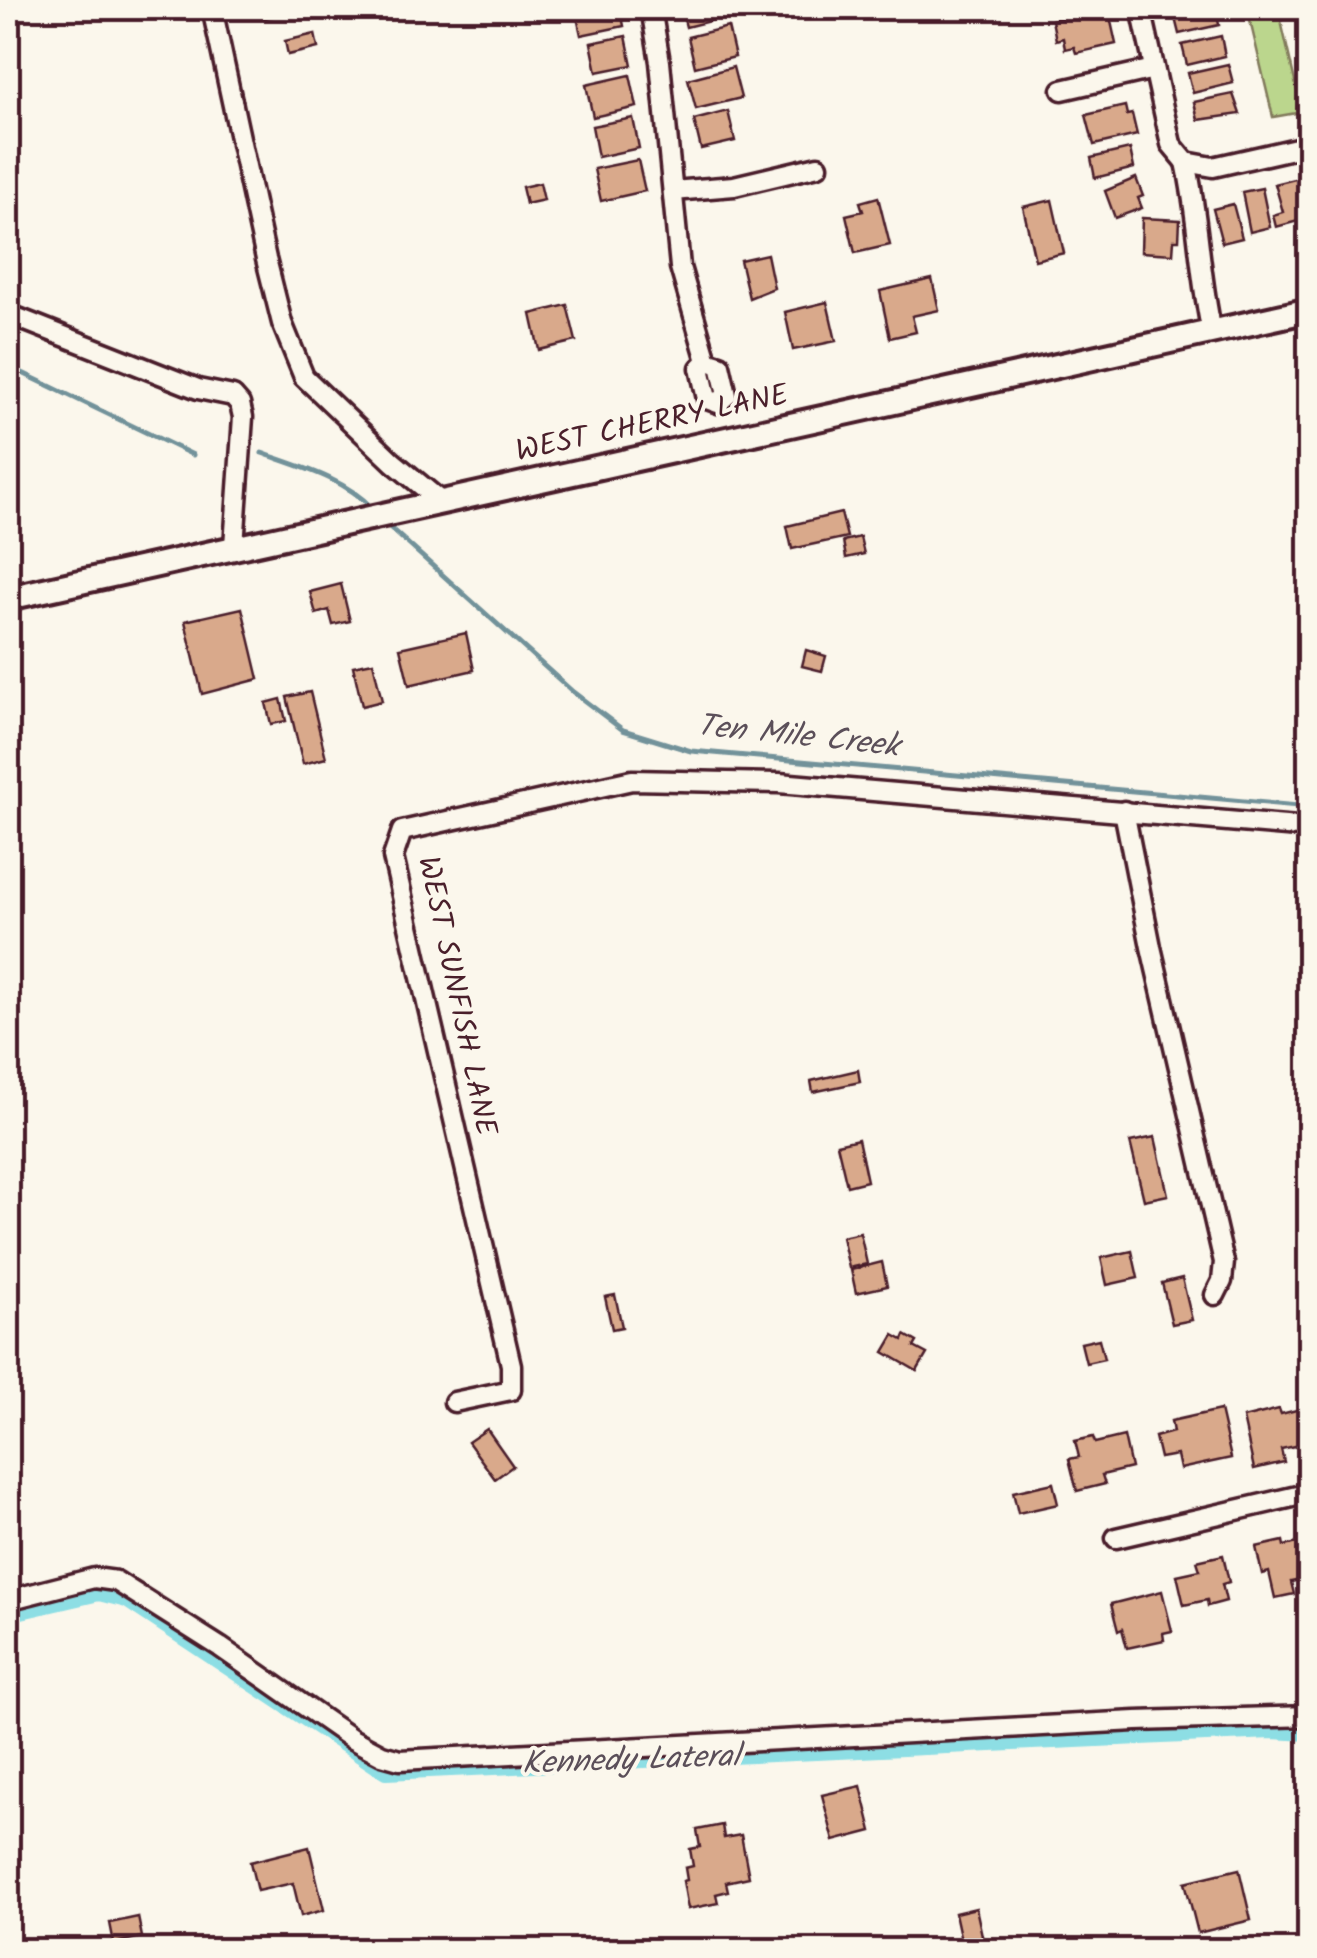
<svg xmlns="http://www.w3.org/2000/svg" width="1317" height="1958" font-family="Kalam,sans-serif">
<rect width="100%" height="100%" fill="#fbf7ec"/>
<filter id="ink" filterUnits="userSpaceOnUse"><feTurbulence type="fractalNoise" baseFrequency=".01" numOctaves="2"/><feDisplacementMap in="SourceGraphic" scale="20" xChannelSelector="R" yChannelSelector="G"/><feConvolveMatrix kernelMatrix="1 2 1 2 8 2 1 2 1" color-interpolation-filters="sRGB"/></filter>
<g filter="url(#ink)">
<!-- green -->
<polygon fill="#bbd68d" stroke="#827a5c" stroke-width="2.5" points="1247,8 1278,8 1302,112 1273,117"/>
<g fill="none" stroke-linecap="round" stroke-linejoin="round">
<!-- stream -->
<g stroke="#72929a" stroke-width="5">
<polyline points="8,366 193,455"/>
<path d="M262 453C298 466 346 479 372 508"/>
<polyline points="386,524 573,692 623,730 691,751 1310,807"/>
</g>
<!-- canal -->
<polyline stroke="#8ddee4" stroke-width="18" points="8,1613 99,1592 127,1599 386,1771 1271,1730 1310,1732"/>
</g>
<!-- building -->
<g fill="#d9a98b" stroke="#4a1f2b" stroke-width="2.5">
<polygon points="258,8 306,8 261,19"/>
<polygon points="575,8 626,8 626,10 621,11 624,26 581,35"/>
<polygon points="681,8 727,8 730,16 686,27"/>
<polygon points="1087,8 1108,8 1116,44 1076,53 1074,47 1065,49 1063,38 1056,40 1052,20 1088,13"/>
<polygon points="1203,8 1216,8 1219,25 1179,34 1174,14"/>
<polygon points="728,27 735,57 695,67 688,37"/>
<polygon points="315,34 318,48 288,55 285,41"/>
<polygon points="626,36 632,65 597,72 591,43"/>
<polygon points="1221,36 1225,56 1187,65 1182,45"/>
<polygon points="1228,64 1233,83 1193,93 1188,73"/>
<polygon points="733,67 741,98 696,109 688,79"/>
<polygon points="630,75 637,107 593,117 586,85"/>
<polygon points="1233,94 1240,114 1198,120 1194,102"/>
<polygon points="1125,106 1127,115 1132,114 1137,135 1094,145 1086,115"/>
<polygon points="728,111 735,141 701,149 694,120"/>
<polygon points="633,118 639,148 598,157 592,126"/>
<polygon points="1130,149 1134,168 1095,178 1091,158"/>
<polygon points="638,160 645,191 601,201 594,169"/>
<polygon points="1136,178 1143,196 1138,198 1142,208 1115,218 1105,191"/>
<polygon points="1299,178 1310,226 1300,228 1298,221 1276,227 1273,215 1283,212 1275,184"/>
<polygon points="540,183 544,200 526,204 522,187"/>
<polygon points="1262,188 1270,227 1250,232 1242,192"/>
<polygon points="878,197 890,245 855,253 846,215 863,211 860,202"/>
<polygon points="1052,200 1064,253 1035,260 1023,207"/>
<polygon points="1233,204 1242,238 1222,243 1213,209"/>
<polygon points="1142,218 1180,220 1179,240 1174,240 1173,254 1141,252"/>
<polygon points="767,254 774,288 749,298 740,260"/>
<polygon points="932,279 939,310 912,316 916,332 890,338 880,291"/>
<polygon points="827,302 836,341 793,350 785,312"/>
<polygon points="567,305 576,341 539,350 531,314"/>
<polygon points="841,513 847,537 792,549 787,526"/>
<polygon points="860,537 864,554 846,558 843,541"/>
<polygon points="341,584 350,621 333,625 329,610 316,614 310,592"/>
<polygon points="242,608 259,679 202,694 185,621"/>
<polygon points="466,633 474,670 409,685 400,648"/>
<polygon points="806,650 826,656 822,671 802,666"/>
<polygon points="373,662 382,701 362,706 353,666"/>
<polygon points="310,692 326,758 303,764 287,697"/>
<polygon points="281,699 286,721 271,724 266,703"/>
<polygon points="858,1070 860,1082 813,1092 811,1081"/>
<polygon points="1155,1137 1168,1195 1144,1200 1130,1142"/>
<polygon points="858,1139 867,1181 847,1186 837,1144"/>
<polygon points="860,1233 867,1264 849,1268 842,1237"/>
<polygon points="1132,1251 1138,1278 1107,1285 1101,1258"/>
<polygon points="882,1262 887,1286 856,1293 851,1270"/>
<polygon points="1182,1278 1192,1320 1172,1324 1162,1283"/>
<polygon points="615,1295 622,1327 612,1329 605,1297"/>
<polygon points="894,1335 903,1340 905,1335 917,1342 914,1347 927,1354 917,1371 884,1352"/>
<polygon points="1099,1339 1104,1359 1086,1363 1081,1343"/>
<polygon points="1304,1408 1310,1443 1281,1449 1284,1462 1254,1469 1243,1418 1279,1409 1281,1414"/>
<polygon points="1220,1410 1231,1458 1180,1469 1177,1455 1160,1458 1155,1437 1173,1432 1171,1421"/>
<polygon points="487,1429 513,1466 495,1479 468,1442"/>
<polygon points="1124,1436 1131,1468 1102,1475 1105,1484 1077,1491 1069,1459 1079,1457 1075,1441 1093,1437 1095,1443"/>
<polygon points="1053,1483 1058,1504 1018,1513 1013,1492"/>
<polygon points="1283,1541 1284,1546 1298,1543 1299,1548 1307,1546 1310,1578 1291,1582 1294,1594 1275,1598 1269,1572 1262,1574 1256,1547"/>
<polygon points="1223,1555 1229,1582 1222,1584 1226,1601 1208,1606 1207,1600 1184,1605 1177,1575 1200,1570 1197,1561"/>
<polygon points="1162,1591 1172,1631 1163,1633 1164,1640 1127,1648 1122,1629 1118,1631 1111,1604"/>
<polygon points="861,1786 872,1831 834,1841 822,1795"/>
<polygon points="722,1825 724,1838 741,1835 749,1877 726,1882 728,1891 716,1894 718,1903 688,1909 683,1881 687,1880 685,1868 693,1866 690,1849 700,1847 697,1830"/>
<polygon points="309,1847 324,1910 301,1916 293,1883 257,1891 250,1862"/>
<polygon points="1239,1869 1251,1920 1198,1933 1185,1882"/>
<polygon points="976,1908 983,1940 962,1945 955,1913"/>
<polygon points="138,1917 142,1937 114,1943 110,1923"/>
</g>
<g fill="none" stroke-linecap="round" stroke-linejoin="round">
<defs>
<g id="minor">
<polyline points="212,8 266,259 282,323 304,377 393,462 439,500"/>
<polyline points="651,8 660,62 680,267 707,361 700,368 707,399 718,403 727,395 720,365 707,361"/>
<polyline points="1141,8 1171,144 1186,162 1213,167 1310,145"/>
<polyline points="1062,90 1154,69"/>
<path d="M1186 162C1199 219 1199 276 1212 332"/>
<polyline points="673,191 734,186 818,166"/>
<polyline points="8,314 198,389 233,396 240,404 243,417 234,546"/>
<polyline points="1124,811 1151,947 1224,1262 1222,1281 1215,1295"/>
<polyline points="454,1402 511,1390 511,1365 393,857 402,831 632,780 779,783 1310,828"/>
<polyline points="1116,1538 1310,1493"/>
<polyline points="8,1600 94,1578 116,1581 220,1647 352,1739 382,1755 400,1760 1136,1721 1310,1716"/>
</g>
<polyline id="major" points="8,598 1310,310"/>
</defs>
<!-- minor casing -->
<use href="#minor" stroke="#4a1f2b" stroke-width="25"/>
<!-- major casing -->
<use href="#major" stroke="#4a1f2b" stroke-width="30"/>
<!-- minor -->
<use href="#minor" stroke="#fbf7ec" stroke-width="18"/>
<!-- major -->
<use href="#major" stroke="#fbf7ec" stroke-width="22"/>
</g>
</g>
<g text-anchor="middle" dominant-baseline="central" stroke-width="8" stroke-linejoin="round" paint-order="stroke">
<!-- street labels -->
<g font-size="30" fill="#4a1f2b" stroke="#fbf7ec">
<text transform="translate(652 424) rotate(-12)">WEST CHERRY LANE</text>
<text transform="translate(456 996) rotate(78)">WEST SUNFISH LANE</text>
</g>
<!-- water labels -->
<g font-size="32" font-style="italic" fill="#5b4f59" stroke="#fbf7ec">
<text transform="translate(798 737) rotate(6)">Ten Mile Creek</text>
<text transform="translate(631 1761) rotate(-2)">Kennedy Lateral</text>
</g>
</g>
<!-- margin -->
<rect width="1317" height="1958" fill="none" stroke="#fbf7ec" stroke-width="40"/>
<rect x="20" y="20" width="1277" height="1918" fill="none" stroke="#4a1f2b" stroke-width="4" filter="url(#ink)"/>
</svg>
